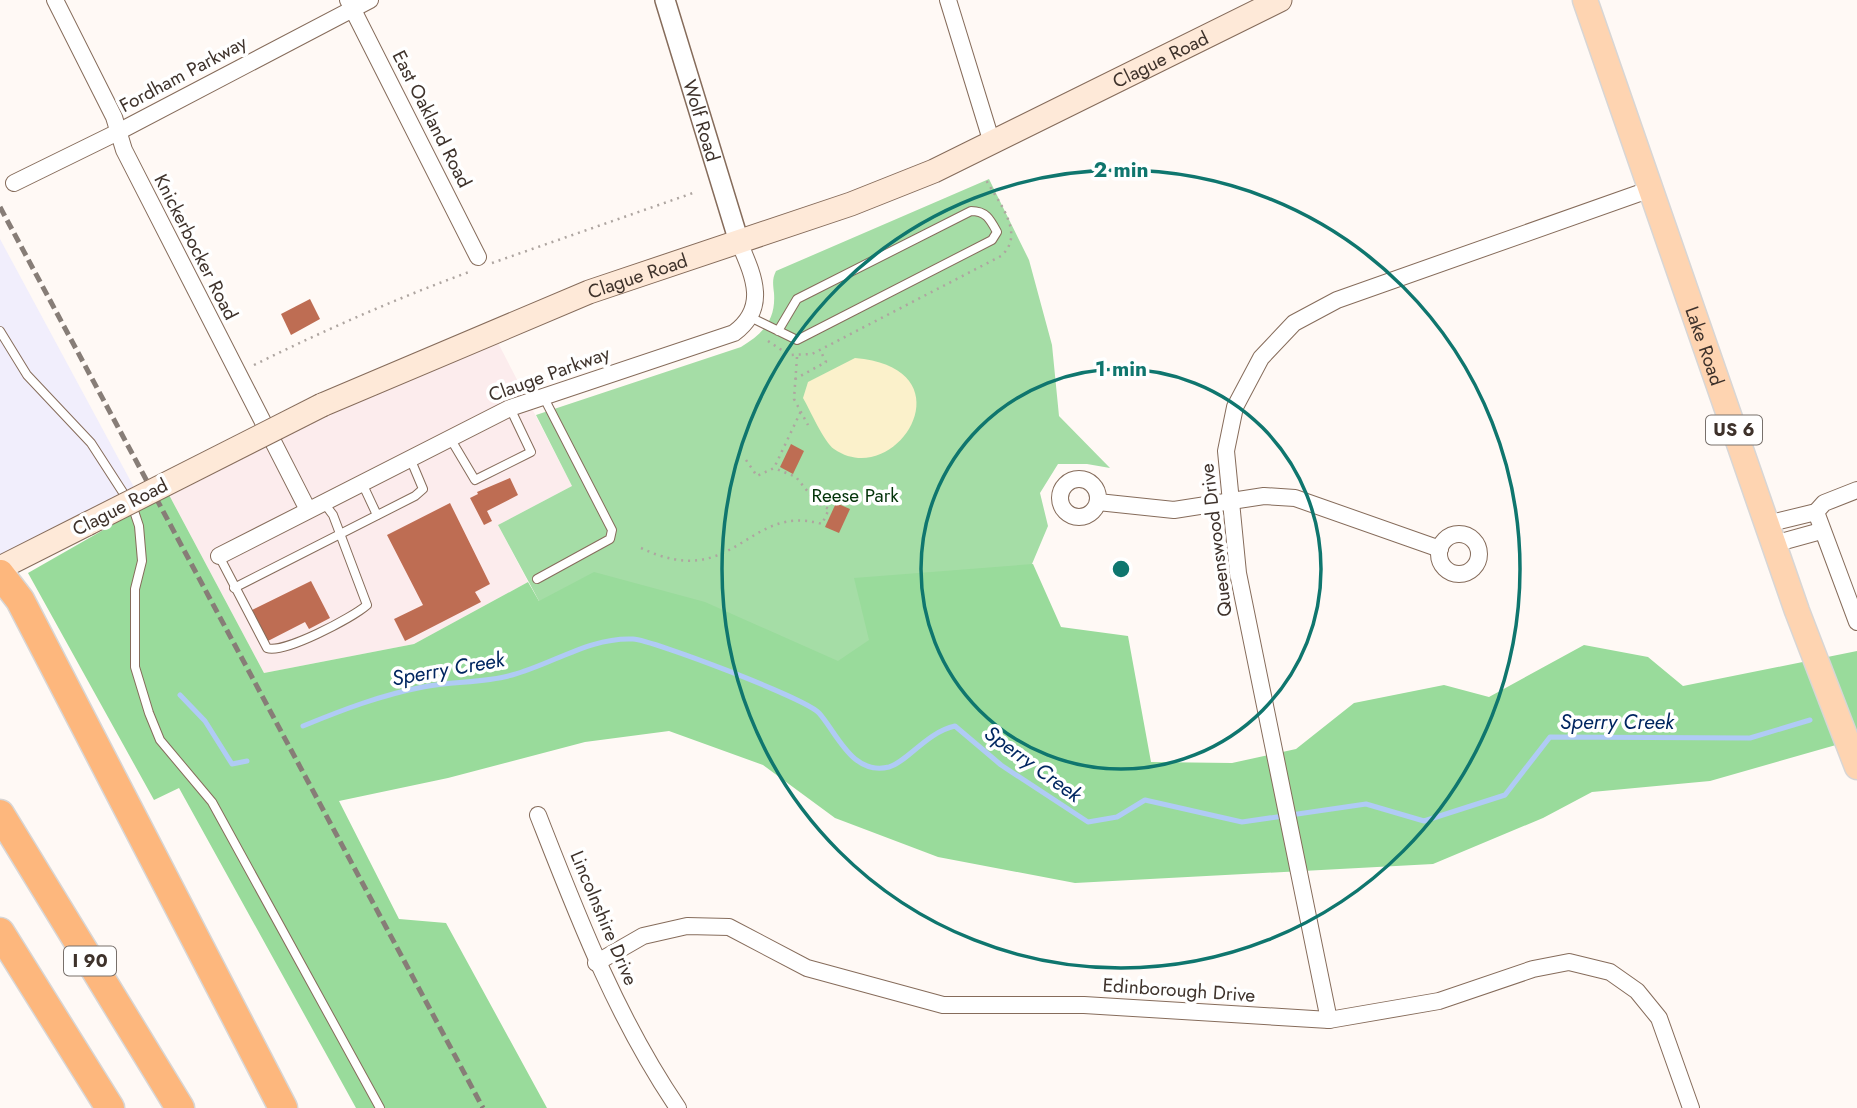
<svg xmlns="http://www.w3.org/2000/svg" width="1857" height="1108" font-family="Jost,sans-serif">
<rect width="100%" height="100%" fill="#fff9f5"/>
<!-- commercial -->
<polygon fill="#fceced" points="496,339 572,486 498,525 528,582 414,644 264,673 168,493 322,417"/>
<!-- industrial -->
<polygon fill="#f1eefc" points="0,239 136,491 0,562"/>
<!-- green -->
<path fill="#a5dda6" d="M989 179 1029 260 1052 345 1059 416 1110 468 1087 464H1058L1040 493 1048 526 1013 609 996 722 539 601 498 525 572 486 536 415 741 347C763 334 776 320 774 293 773 284 772 279 776 271Z"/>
<!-- forest -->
<polygon fill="#99db9b" points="168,493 264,673 414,644 528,582 539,601 594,572 705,602 838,661 869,640 854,578 1033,564 1061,627 1128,636 1151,762 1232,763 1296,749 1354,703 1444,685 1489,697 1584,645 1648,657 1683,686 1857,651 1857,739 1710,781 1592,792 1543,818 1433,864 1075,883 938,857 835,818 763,765 669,731 585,742 448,778 339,801 399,919 446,923 547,1108 356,1108 179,788 154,800 28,573"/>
<!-- sand -->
<path fill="#fbf1cb" d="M855 358C973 368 896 492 834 449 824 442 810 410 803 398L808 382Z"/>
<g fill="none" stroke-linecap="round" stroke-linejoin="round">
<!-- stream -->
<g stroke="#b0cbf5" stroke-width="5">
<polyline points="180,695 205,721 232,764 247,761"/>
<path d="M303 726C342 710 381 695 423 687 452 681 484 683 512 675 553 664 590 637 633 639 653 640 807 699 819 713 837 733 852 776 889 767 907 762 927 732 955 726L1001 765 1088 822 1117 817 1145 800 1242 822 1366 804 1424 821 1505 795 1550 737 1750 738 1810 720"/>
</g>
</g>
<!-- building -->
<g fill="#be6d53">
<polygon points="310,299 320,319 291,335 281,314"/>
<polygon points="791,444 804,451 793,474 780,467"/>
<polygon points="510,478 518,495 487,511 492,521 484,525 470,498 478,494 477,492"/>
<polygon points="450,503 490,584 475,592 481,602 405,641 394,619 423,605 387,535"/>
<polygon points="836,503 850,509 839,533 825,527"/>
<polygon points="311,581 330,618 309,629 305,622 266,642 250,611"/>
</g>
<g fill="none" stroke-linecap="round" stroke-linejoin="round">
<defs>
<g id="service">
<path d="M750 317 797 340 992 240 997 232C990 219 986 211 971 211L797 299 778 331"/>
<polyline points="0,331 27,375 91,443 133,508 139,526 142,561 135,589 135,667 149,713 160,740 212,802 380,1108"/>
<polyline points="450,438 475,480 531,452 510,408"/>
<polyline points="362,483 377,515"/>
<path d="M219 556 267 648C284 654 352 618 367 605L333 515 324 503"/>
<polyline points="537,579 610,539 612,530 543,396"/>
<polyline points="234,588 415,496 423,489 410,458"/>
</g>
<g id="minor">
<polyline points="55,0 114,117 124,150 308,510"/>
<polyline points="348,0 478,257"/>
<polyline points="948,0 992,143"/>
<polyline points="14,183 118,132 370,0"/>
<circle cx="1079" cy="498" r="19"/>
<polyline points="1857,490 1824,503 1816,512 1857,622"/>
<polyline points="1098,502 1174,510 1264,496 1295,498 1440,549"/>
<polyline points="1767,524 1816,512"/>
<circle cx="1459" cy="554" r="20"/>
<polyline points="1774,544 1821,531"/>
<path d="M219 556 510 408 734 333C769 307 753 275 739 242"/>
<path d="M538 815C578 917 616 1017 678 1108"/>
<polyline points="596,963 643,936 687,926 729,927 807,968 943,1005 1084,1005 1329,1020 1439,1001 1533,969 1569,962 1610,972 1637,991 1659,1018 1691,1108"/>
<polyline points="1329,1020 1238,573 1226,451 1235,407 1261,358 1294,323 1337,300 1651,189"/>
</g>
<g id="tertiary">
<path id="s1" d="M665 0 739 242"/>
</g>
<g id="secondary">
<path id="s2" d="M322 405 589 292 851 204 934 171 1280 0"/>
<polyline points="0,568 87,524"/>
</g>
<g id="primary">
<path id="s3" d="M1585 0 1797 611 1857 767"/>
</g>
<g id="motorway">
<polyline points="0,574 20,600 283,1108"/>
<polyline points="0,814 180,1108"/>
<polyline points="0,932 110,1108"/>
</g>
</defs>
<!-- service casing -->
<use href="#service" stroke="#866c5b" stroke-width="10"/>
<!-- minor casing -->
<use href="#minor" stroke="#866c5b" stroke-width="18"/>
<!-- tertiary casing -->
<use href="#tertiary" stroke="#866c5b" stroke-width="22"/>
<!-- secondary casing -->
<use href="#secondary" stroke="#866c5b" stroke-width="25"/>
<!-- primary casing -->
<use href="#primary" stroke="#d8d6d5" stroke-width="27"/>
<!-- motorway casing -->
<use href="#motorway" stroke="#d8d6d5" stroke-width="31"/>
<!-- path -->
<g stroke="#aea5a0" stroke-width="2.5" stroke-dasharray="2 5" stroke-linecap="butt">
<polyline points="492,263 693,193"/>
<path d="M768 341 789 355 812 354 1001 256C1026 234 999 203 986 180"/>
<polyline points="797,357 794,399 808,425"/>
<path d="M254 365C325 330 395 299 469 272"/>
<polyline points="795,379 826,362 820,350"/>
<polyline points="746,460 757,476 774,468 801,411"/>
<path d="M641 548C735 593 747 502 822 524L829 509 817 503 796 477 774 468"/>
</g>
<!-- service -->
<use href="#service" stroke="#fff" stroke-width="8"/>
<!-- minor -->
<use href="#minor" stroke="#fff" stroke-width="16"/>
<!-- tertiary -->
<use href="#tertiary" stroke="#fff" stroke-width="19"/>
<!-- secondary -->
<use href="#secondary" stroke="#fee9d8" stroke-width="23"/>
<!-- primary -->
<use href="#primary" stroke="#fed4b1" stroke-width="24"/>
<!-- motorway -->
<use href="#motorway" stroke="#fdb77d" stroke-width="28"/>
<!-- rail -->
<polyline stroke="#877d77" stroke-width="5" stroke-dasharray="10 5" stroke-linecap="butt" points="0,207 483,1108"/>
<defs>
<polyline id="secondary-bridge" points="87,524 322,405"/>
</defs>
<!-- secondary-bridge casing -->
<use href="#secondary-bridge" stroke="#866c5b" stroke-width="25" stroke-linecap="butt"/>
<!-- secondary-bridge -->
<use href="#secondary-bridge" stroke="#fee9d8" stroke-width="23"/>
</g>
<!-- distance rings -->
<g fill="none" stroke="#0f766e" stroke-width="3.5">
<circle cx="1121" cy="569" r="200"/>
<circle cx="1121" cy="569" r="399"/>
</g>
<g text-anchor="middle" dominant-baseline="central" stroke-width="7" stroke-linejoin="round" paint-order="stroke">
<!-- shield labels -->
<g fill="#fff" stroke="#78706b" stroke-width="2">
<rect x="1706" y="415.5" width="56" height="29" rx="5"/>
<rect x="64" y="946.5" width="52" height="29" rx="5"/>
</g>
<g font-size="18" font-weight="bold" fill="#3e322b">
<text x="1734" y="430">US 6</text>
<text x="90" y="961">I 90</text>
</g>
<!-- street labels -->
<g font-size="19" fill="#3e322b" stroke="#fff">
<text stroke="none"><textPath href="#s2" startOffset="908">Clague Road</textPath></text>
<text transform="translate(183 74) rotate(-28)">Fordham Parkway</text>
<text transform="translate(432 119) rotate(63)">East Oakland Road</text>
<text stroke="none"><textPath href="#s1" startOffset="126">Wolf Road</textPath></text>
<text transform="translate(196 247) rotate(63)">Knickerbocker Road</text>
<text stroke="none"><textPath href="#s2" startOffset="341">Clague Road</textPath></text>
<text stroke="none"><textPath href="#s3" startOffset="366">Lake Road</textPath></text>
<text transform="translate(549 374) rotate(-20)">Clauge Parkway</text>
<text transform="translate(120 507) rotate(-27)">Clague Road</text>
<text transform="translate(1216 540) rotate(-97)">Queenswood Drive</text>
<text transform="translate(604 918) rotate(67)">Lincolnshire Drive</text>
<text transform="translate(1179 990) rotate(4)">Edinborough Drive</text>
</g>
<!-- park labels -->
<g font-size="19" fill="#04340a" stroke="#fff">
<text x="855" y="495">Reese Park</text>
</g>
<!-- water labels -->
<g font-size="21" font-style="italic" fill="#012660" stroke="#fff">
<text transform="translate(448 669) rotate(-10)">Sperry Creek</text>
<text x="1617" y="722">Sperry Creek</text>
<text transform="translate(1033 764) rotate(36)">Sperry Creek</text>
</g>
</g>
<circle cx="1121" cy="569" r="10" fill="#0f766e" stroke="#fff" stroke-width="3.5"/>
<g font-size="21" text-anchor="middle" font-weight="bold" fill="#0f766e" stroke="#fff" stroke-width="7" stroke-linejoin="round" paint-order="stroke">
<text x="1121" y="177">2 min</text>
<text x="1121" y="376">1 min</text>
</g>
</svg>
